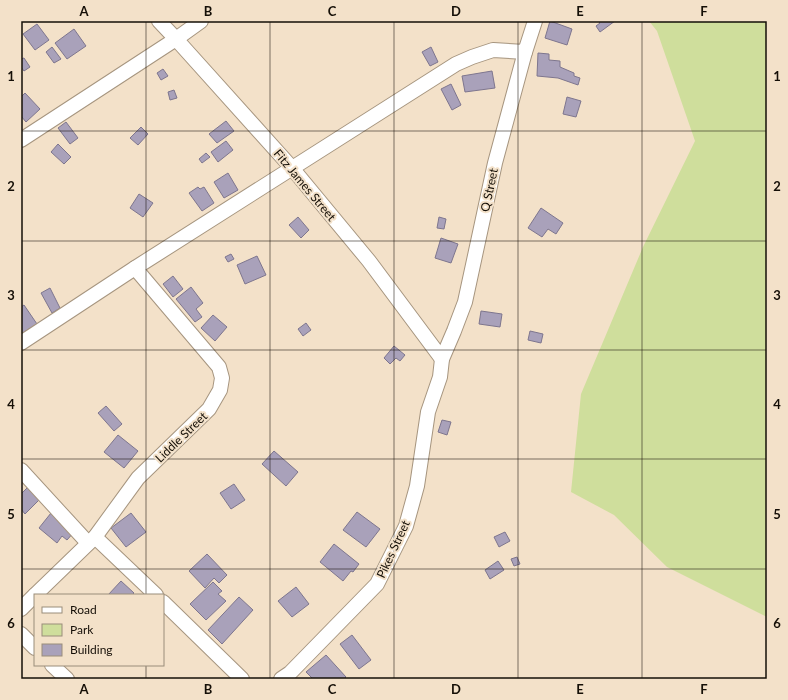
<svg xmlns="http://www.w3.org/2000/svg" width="788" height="700" font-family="Lato,sans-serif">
<rect width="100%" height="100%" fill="#f3e1c9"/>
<!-- green -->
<polygon fill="#cfde9c" points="649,21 767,21 767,617 667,567 614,515 571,492 581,394 643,247 695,141 657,31"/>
<!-- building -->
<g fill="#a9a1ba" stroke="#7e768e">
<polygon points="550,21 572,29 567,45 545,38"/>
<polygon points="598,21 615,21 600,32 596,26 600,23"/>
<polygon points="37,24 49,40 35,50 23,34"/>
<polygon points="74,29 86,46 67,59 55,43"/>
<polygon points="52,47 61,59 54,63 46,52"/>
<polygon points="431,47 438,62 430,66 422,52"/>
<polygon points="538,53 549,54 549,60 560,61 560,67 574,73 574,76 580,78 578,85 558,78 537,76"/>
<polygon points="24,58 30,67 24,71 21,67 21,59"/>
<polygon points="163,69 168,76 161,80 157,73"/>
<polygon points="492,71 495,88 465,92 462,76"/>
<polygon points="451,84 461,105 452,110 441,89"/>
<polygon points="174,90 177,98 170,100 168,92"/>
<polygon points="25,93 40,109 26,122 21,116 21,97"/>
<polygon points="567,97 581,101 576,117 563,114"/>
<polygon points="226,121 234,131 217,143 209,134"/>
<polygon points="66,122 78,138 70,144 58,128"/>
<polygon points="141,127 148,134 138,145 130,138"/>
<polygon points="226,141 233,150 218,162 211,152"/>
<polygon points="58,144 71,157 64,164 51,152"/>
<polygon points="206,153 210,157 202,163 199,159"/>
<polygon points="228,173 238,190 224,198 214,182"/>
<polygon points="198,187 200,189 204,187 214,203 202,211 189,193"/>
<polygon points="139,194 153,203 143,217 130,208"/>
<polygon points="541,208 563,223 556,234 548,229 542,237 528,228"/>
<polygon points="298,217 309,230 301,238 289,225"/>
<polygon points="439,217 446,219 444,229 437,228"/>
<polygon points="441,238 458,244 451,263 435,258"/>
<polygon points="231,254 234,259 228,262 225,257"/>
<polygon points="257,256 266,275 245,284 237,265"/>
<polygon points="173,276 183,289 173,297 163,284"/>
<polygon points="191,287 203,303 196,309 202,317 195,322 176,299"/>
<polygon points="50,288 60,308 52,313 41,293"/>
<polygon points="24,305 37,324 21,334 21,307"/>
<polygon points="481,311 502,314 500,327 479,324"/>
<polygon points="213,315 227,327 215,341 201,328"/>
<polygon points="306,323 311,330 303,336 298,329"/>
<polygon points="530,331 543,334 541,343 528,340"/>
<polygon points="394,346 405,355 400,361 396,358 390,364 384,358"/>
<polygon points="106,406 122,424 114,431 98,413"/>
<polygon points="442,420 451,422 447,435 438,432"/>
<polygon points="118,435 138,451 124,468 104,452"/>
<polygon points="274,451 298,472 286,486 262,464"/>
<polygon points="234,484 245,500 231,509 220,493"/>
<polygon points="28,487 40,499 25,514 21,509 21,494"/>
<polygon points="357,512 380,529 366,547 343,530"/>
<polygon points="51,513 74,532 67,540 62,536 57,543 39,528"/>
<polygon points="131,513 146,532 126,547 111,528"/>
<polygon points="505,532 510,541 499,547 494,537"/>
<polygon points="334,544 359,564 353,572 351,571 343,581 320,562"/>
<polygon points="207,554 227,575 219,583 214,578 205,588 189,571"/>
<polygon points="517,557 520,564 514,566 511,559"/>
<polygon points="498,561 504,570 490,579 485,570"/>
<polygon points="121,581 134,593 132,595 108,595"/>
<polygon points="213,582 222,591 218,594 226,601 206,620 190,604"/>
<polygon points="296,587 309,604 292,617 278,601"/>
<polygon points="239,597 253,610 222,644 208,630"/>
<polygon points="352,635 371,660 359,669 340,644"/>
<polygon points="326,655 346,677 344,679 313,679 306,672"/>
</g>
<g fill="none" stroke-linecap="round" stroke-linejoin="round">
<defs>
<g id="street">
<polyline points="159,21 176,39 292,168 369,261 442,359"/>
<polyline points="21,140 176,39 201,21"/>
<polyline points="21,343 135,268 456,64 472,57 493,50 525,52"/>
<polyline points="21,470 88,543"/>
<polyline points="95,537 156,595"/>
<polyline points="35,595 95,537 138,478 209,409 220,390 222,378 219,367 135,268"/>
<polyline points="163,602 242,679"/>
<polyline points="21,609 35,595"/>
<polyline points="21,634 35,648"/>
<polyline points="52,665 67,679"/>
<polyline points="281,679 290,673 377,584 406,526 417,486 428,412 440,377 442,359 454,331 465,302 495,163 525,52 535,21"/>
</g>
</defs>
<!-- street casing -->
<use href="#street" stroke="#a6957f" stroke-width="16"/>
<!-- street -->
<use href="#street" stroke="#fff" stroke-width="14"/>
</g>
<!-- grid -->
<path fill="none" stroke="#150f07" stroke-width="1" stroke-opacity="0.55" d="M146 21V595M270 21V679M394 21V679M518 21V679M642 21V679M21 131H767M21 241H767M21 350H767M21 459H767M21 569H767M146 665V679"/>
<g text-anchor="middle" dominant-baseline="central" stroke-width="4" stroke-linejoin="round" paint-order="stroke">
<!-- street labels -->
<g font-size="12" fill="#150f07" stroke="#f3e1c9">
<text transform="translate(305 185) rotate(50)">Fitz James Street</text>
<text transform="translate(489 190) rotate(-78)">Q Street</text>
<text transform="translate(181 437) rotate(-44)">Liddle Street</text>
<text transform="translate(393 549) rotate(-65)">Pikes Street</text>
</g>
</g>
<!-- border -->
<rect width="788" height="700" fill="none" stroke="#f3e1c9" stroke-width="44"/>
<!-- legend -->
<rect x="34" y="594" width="130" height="72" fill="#f3e1c9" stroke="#9a8d7b"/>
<rect x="42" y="607" width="20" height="6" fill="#ffffff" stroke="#9a8d7b"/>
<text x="70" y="614" font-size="12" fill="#150f07">Road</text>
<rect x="42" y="624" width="20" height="12" fill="#cfde9c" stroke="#9a8d7b"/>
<text x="70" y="634" font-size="12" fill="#150f07">Park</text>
<rect x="42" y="644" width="20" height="12" fill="#a9a1ba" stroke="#9a8d7b"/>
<text x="70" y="654" font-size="12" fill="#150f07">Building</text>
<rect x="22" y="22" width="744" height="656" fill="none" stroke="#150f07" stroke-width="1.5"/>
<g font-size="13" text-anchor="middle" font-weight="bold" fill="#150f07">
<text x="84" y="16">A</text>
<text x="208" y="16">B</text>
<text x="332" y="16">C</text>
<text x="456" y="16">D</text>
<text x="580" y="16">E</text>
<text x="704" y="16">F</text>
<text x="11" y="81">1</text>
<text x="777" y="81">1</text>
<text x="11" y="191">2</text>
<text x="777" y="191">2</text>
<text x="11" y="300">3</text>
<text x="777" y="300">3</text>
<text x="11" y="409">4</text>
<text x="777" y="409">4</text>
<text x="11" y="519">5</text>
<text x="777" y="519">5</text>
<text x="11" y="628">6</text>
<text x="777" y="628">6</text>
<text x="84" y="694">A</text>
<text x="208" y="694">B</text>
<text x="332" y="694">C</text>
<text x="456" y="694">D</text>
<text x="580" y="694">E</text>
<text x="704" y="694">F</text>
</g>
</svg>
